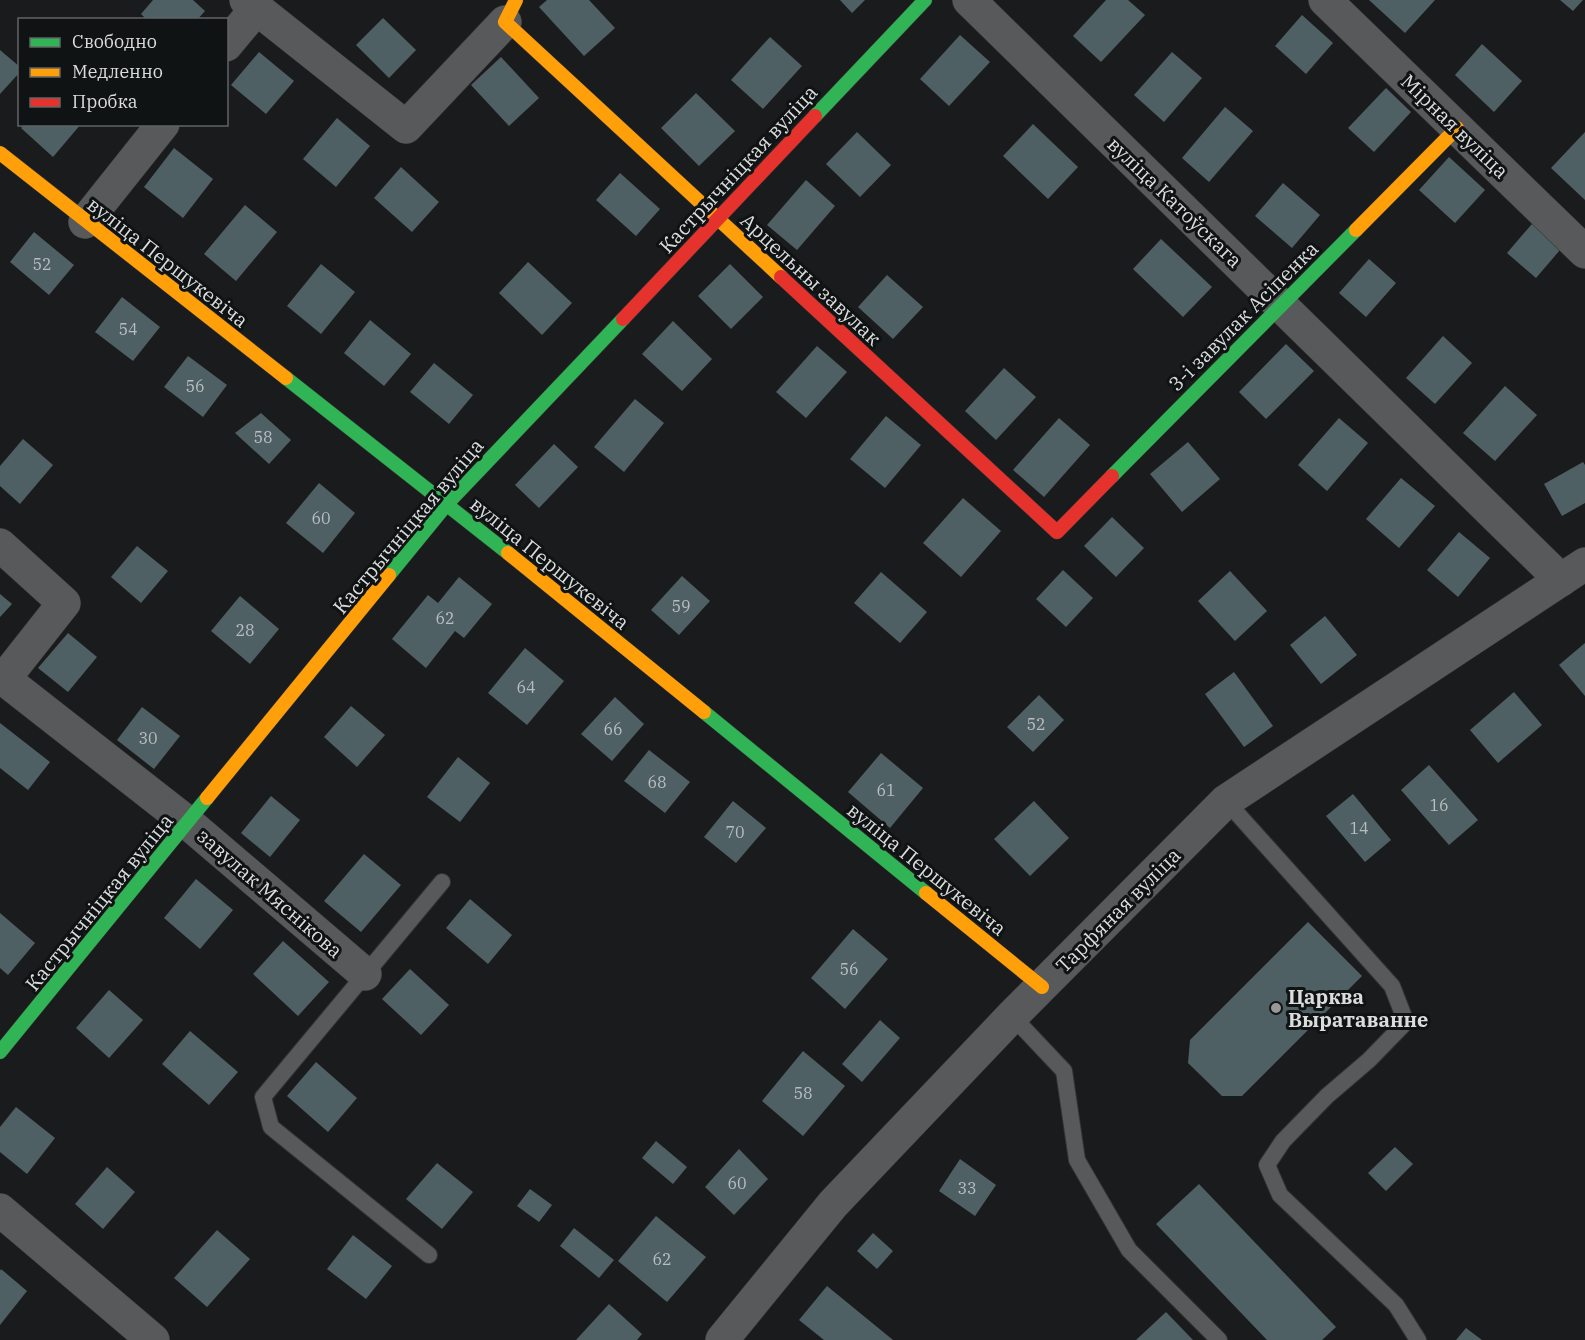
<svg xmlns="http://www.w3.org/2000/svg" width="1585" height="1340" font-family="'IBM Plex Serif',serif">
<rect width="100%" height="100%" fill="#1a1b1c"/>
<!-- building -->
<g fill="#4f6065">
<polygon points="153,0 193,0 205,11 197,20 147,20 141,14"/>
<polygon points="547,0 589,0 615,28 584,56 539,7"/>
<polygon points="840,0 865,0 852,13"/>
<polygon points="1106,0 1128,0 1145,15 1101,62 1073,36"/>
<polygon points="1369,0 1435,0 1405,33"/>
<polygon points="1560,0 1583,0 1573,11"/>
<polygon points="1302,15 1333,43 1306,74 1275,46"/>
<polygon points="383,18 416,50 389,78 356,45"/>
<polygon points="960,35 990,62 949,106 920,79"/>
<polygon points="770,37 802,66 763,109 731,80"/>
<polygon points="1482,44 1522,81 1494,112 1455,75"/>
<polygon points="0,50 20,67 20,72 0,94"/>
<polygon points="259,52 294,81 266,114 231,85"/>
<polygon points="1172,52 1202,78 1164,122 1134,95"/>
<polygon points="501,57 539,98 509,126 471,85"/>
<polygon points="1386,88 1411,112 1374,152 1348,128"/>
<polygon points="696,93 735,131 699,166 661,128"/>
<polygon points="1225,107 1253,131 1209,182 1182,158"/>
<polygon points="337,118 370,146 336,187 303,159"/>
<polygon points="25,124 81,124 53,157 21,128"/>
<polygon points="1033,124 1078,167 1048,199 1003,156"/>
<polygon points="857,132 891,165 860,197 826,164"/>
<polygon points="1585,132 1585,200 1551,168"/>
<polygon points="174,148 213,179 183,218 144,187"/>
<polygon points="1449,157 1485,190 1455,223 1419,190"/>
<polygon points="401,167 439,202 412,232 374,198"/>
<polygon points="620,173 660,209 636,236 596,200"/>
<polygon points="806,180 835,206 797,250 767,225"/>
<polygon points="1283,183 1320,215 1292,248 1255,216"/>
<polygon points="245,205 277,232 236,281 204,254"/>
<polygon points="1537,218 1566,243 1536,278 1507,253"/>
<polygon points="34,232 74,265 49,295 10,262"/>
<polygon points="1161,239 1212,287 1183,317 1133,269"/>
<polygon points="1369,259 1396,283 1366,317 1339,293"/>
<polygon points="528,262 572,303 542,335 499,293"/>
<polygon points="321,264 355,292 321,334 287,306"/>
<polygon points="730,264 763,297 731,329 698,296"/>
<polygon points="887,275 923,307 893,339 858,307"/>
<polygon points="122,297 160,327 133,361 95,332"/>
<polygon points="370,320 411,354 384,386 344,353"/>
<polygon points="673,321 712,359 682,391 642,354"/>
<polygon points="1443,336 1472,363 1435,404 1406,378"/>
<polygon points="1286,344 1314,371 1266,419 1239,392"/>
<polygon points="817,346 847,372 806,418 776,392"/>
<polygon points="188,356 227,385 203,417 164,387"/>
<polygon points="434,363 473,395 449,424 410,392"/>
<polygon points="1004,368 1036,397 996,440 965,411"/>
<polygon points="1505,386 1537,415 1495,461 1463,433"/>
<polygon points="635,399 664,423 624,472 594,447"/>
<polygon points="261,413 291,440 269,464 235,433"/>
<polygon points="886,416 921,445 885,488 850,459"/>
<polygon points="1059,418 1090,445 1044,497 1013,470"/>
<polygon points="1339,418 1368,443 1327,491 1298,465"/>
<polygon points="23,439 53,465 20,504 0,486 0,466"/>
<polygon points="1188,442 1220,479 1182,512 1150,474"/>
<polygon points="554,444 578,467 539,508 515,485"/>
<polygon points="1583,462 1585,465 1585,503 1562,516 1544,484"/>
<polygon points="1401,478 1435,506 1399,548 1366,519"/>
<polygon points="319,483 355,513 323,553 286,523"/>
<polygon points="963,498 1001,531 961,577 923,543"/>
<polygon points="1112,517 1144,548 1116,577 1084,546"/>
<polygon points="1459,532 1490,558 1458,597 1427,570"/>
<polygon points="137,546 168,571 141,603 111,577"/>
<polygon points="1063,570 1093,598 1066,627 1036,599"/>
<polygon points="1230,571 1267,611 1235,641 1198,601"/>
<polygon points="881,572 927,612 900,643 854,603"/>
<polygon points="682,576 710,601 679,635 651,610"/>
<polygon points="459,577 492,604 464,638 455,631 426,668 392,639 428,595 438,603"/>
<polygon points="0,594 12,604 0,617"/>
<polygon points="240,596 279,629 250,664 211,631"/>
<polygon points="1325,616 1357,655 1321,684 1290,645"/>
<polygon points="68,633 97,657 68,692 38,668"/>
<polygon points="1585,643 1585,696 1559,665"/>
<polygon points="525,648 564,681 527,725 488,693"/>
<polygon points="1234,672 1273,726 1244,747 1205,694"/>
<polygon points="1514,692 1542,725 1498,763 1470,730"/>
<polygon points="1039,695 1064,720 1033,752 1007,727"/>
<polygon points="615,697 644,724 612,761 581,734"/>
<polygon points="351,706 385,735 357,767 324,737"/>
<polygon points="142,707 180,736 154,769 117,740"/>
<polygon points="0,723 50,762 28,790 0,768"/>
<polygon points="649,750 690,782 665,813 624,781"/>
<polygon points="881,753 923,788 890,828 848,792"/>
<polygon points="458,757 490,783 460,822 427,797"/>
<polygon points="1429,765 1478,820 1449,845 1401,790"/>
<polygon points="1353,794 1391,840 1365,862 1326,816"/>
<polygon points="271,796 300,820 270,857 241,833"/>
<polygon points="733,801 766,828 736,863 704,837"/>
<polygon points="1034,801 1069,838 1030,876 994,839"/>
<polygon points="364,854 401,885 361,932 324,901"/>
<polygon points="196,879 233,910 200,949 164,918"/>
<polygon points="470,899 512,935 488,964 446,928"/>
<polygon points="0,913 35,943 8,975 0,968"/>
<polygon points="1308,922 1362,976 1242,1096 1222,1096 1188,1063 1190,1040"/>
<polygon points="853,929 888,959 845,1009 811,978"/>
<polygon points="283,941 329,982 298,1016 253,974"/>
<polygon points="410,969 449,1005 421,1035 382,999"/>
<polygon points="109,990 143,1020 109,1058 76,1028"/>
<polygon points="880,1020 900,1038 862,1082 842,1064"/>
<polygon points="190,1031 238,1072 209,1105 162,1064"/>
<polygon points="803,1051 845,1086 803,1136 762,1101"/>
<polygon points="316,1062 357,1098 328,1132 287,1096"/>
<polygon points="16,1107 55,1138 27,1174 0,1152 0,1127"/>
<polygon points="656,1141 687,1167 673,1184 642,1158"/>
<polygon points="1395,1147 1413,1164 1386,1191 1368,1173"/>
<polygon points="739,1149 768,1179 734,1215 705,1187"/>
<polygon points="960,1159 996,1185 975,1216 939,1191"/>
<polygon points="437,1163 473,1192 442,1229 406,1199"/>
<polygon points="107,1167 135,1192 103,1229 75,1204"/>
<polygon points="1199,1184 1336,1327 1322,1340 1267,1340 1156,1224"/>
<polygon points="530,1189 552,1205 539,1222 517,1206"/>
<polygon points="656,1216 706,1257 667,1302 618,1261"/>
<polygon points="574,1228 614,1260 599,1278 560,1246"/>
<polygon points="217,1230 250,1259 207,1307 174,1278"/>
<polygon points="873,1233 893,1251 877,1269 857,1251"/>
<polygon points="353,1235 392,1266 366,1299 327,1269"/>
<polygon points="1,1269 27,1291 0,1325 0,1271"/>
<polygon points="827,1286 893,1340 824,1340 799,1320"/>
<polygon points="609,1304 642,1334 637,1340 576,1340"/>
<polygon points="1166,1312 1193,1340 1136,1340"/>
<polygon points="1466,1328 1482,1340 1456,1340"/>
</g>
<g fill="none" stroke-linecap="round" stroke-linejoin="round">
<defs>
<g id="lane">
<polyline points="1226,801 1392,986 1406,1022 1369,1060 1327,1096 1283,1141 1267,1165 1280,1195 1396,1305 1418,1340"/>
<polyline points="1012,1016 1064,1071 1077,1160 1129,1250 1219,1340"/>
<polyline points="429,1255 271,1127 263,1097 442,882"/>
</g>
<g id="street">
<polyline points="246,0 406,127 505,22"/>
<polyline points="969,0 1561,580"/>
<polyline points="1325,0 1585,252"/>
<polyline points="226,45 256,9"/>
<polyline points="85,222 163,124"/>
<polyline points="0,545 64,603 4,679 188,823 365,974"/>
<polyline points="0,1210 153,1340"/>
<polyline points="722,1340 833,1204 1012,1016 1226,801 1585,564"/>
</g>
<g id="fast">
<polyline points="815,116 925,0"/>
<polyline points="286,378 508,553"/>
<polyline points="1112,476 1356,230"/>
<polyline points="389,575 447,504 623,319"/>
<polyline points="704,712 926,893"/>
<polyline points="0,1052 207,798"/>
</g>
<g id="slow">
<polyline points="516,0 505,22 781,277"/>
<polyline points="0,153 286,378"/>
<polyline points="1356,230 1457,128"/>
<polyline points="508,553 704,712"/>
<polyline points="207,798 389,575"/>
<polyline points="926,893 1042,987"/>
</g>
<g id="jam">
<polyline points="781,277 1057,532 1112,476"/>
<polyline points="623,319 815,116"/>
</g>
</defs>
<!-- lane casing -->
<use href="#lane" stroke="#343435" stroke-width="18"/>
<!-- street casing -->
<use href="#street" stroke="#343435" stroke-width="34"/>
<!-- fast casing -->
<use href="#fast" stroke="#343435" stroke-width="15"/>
<!-- slow casing -->
<use href="#slow" stroke="#343435" stroke-width="15"/>
<!-- jam casing -->
<use href="#jam" stroke="#343435" stroke-width="15"/>
<!-- lane -->
<use href="#lane" stroke="#58595a" stroke-width="16"/>
<!-- street -->
<use href="#street" stroke="#58595a" stroke-width="33"/>
<!-- fast -->
<use href="#fast" stroke="#30b455" stroke-width="14"/>
<!-- slow -->
<use href="#slow" stroke="#ff9f0a" stroke-width="14"/>
<!-- jam -->
<use href="#jam" stroke="#e5322d" stroke-width="14"/>
</g>
<!-- markers -->
<circle fill="#979999" stroke="#101314" stroke-width="2" cx="1276" cy="1008" r="6"/>
<g text-anchor="middle" dominant-baseline="central" stroke-width="6" stroke-linejoin="round" paint-order="stroke">
<!-- number labels -->
<g font-size="16" fill="#b8bebf">
<text x="42" y="264">52</text>
<text x="128" y="329">54</text>
<text x="195" y="386">56</text>
<text x="263" y="437">58</text>
<text x="321" y="518">60</text>
<text x="681" y="606">59</text>
<text x="445" y="618">62</text>
<text x="245" y="630">28</text>
<text x="526" y="687">64</text>
<text x="1036" y="724">52</text>
<text x="613" y="729">66</text>
<text x="148" y="738">30</text>
<text x="657" y="782">68</text>
<text x="886" y="790">61</text>
<text x="1439" y="805">16</text>
<text x="1359" y="828">14</text>
<text x="735" y="832">70</text>
<text x="849" y="969">56</text>
<text x="803" y="1093">58</text>
<text x="737" y="1183">60</text>
<text x="967" y="1188">33</text>
<text x="662" y="1259">62</text>
</g>
<!-- street labels -->
<g font-size="20" fill="#dbdddd" stroke="#101314">
<text transform="translate(1455 126) rotate(44)">Мірная вуліца</text>
<text transform="translate(738 169) rotate(-47)">Кастрычніцкая вуліца</text>
<text transform="translate(1175 202) rotate(44)">вуліца Катоўскага</text>
<text transform="translate(168 262) rotate(38)">вуліца Першукевіча</text>
<text transform="translate(811 279) rotate(43)">Арцельны завулак</text>
<text transform="translate(1243 316) rotate(-45)">3-і завулак Асіпенка</text>
<text transform="translate(408 526) rotate(-50)">Кастрычніцкая вуліца</text>
<text transform="translate(550 563) rotate(39)">вуліца Першукевіча</text>
<text transform="translate(927 869) rotate(39)">вуліца Першукевіча</text>
<text transform="translate(270 893) rotate(41)">завулак Мяснікова</text>
<text transform="translate(99 902) rotate(-51)">Кастрычніцкая вуліца</text>
<text transform="translate(1118 910) rotate(-45)">Тарфяная вуліца</text>
</g>
<!-- poi labels -->
<g font-size="20" font-weight="bold" fill="#dbdddd" stroke="#101314" text-anchor="start">
<text x="1288" y="996">Царква<tspan x="1288" dy="23">Выратаванне</tspan></text>
</g>
</g>
<!-- legend -->
<rect x="18" y="18" width="210" height="108" fill="#101314" stroke="#616464" stroke-width="1.5"/>
<rect x="30" y="38" width="30" height="9" fill="#30b455" stroke="#616464" stroke-width="1.5"/>
<text x="72" y="48" font-size="18" fill="#dbdddd">Свободно</text>
<rect x="30" y="68" width="30" height="9" fill="#ff9f0a" stroke="#616464" stroke-width="1.5"/>
<text x="72" y="78" font-size="18" fill="#dbdddd">Медленно</text>
<rect x="30" y="98" width="30" height="9" fill="#e5322d" stroke="#616464" stroke-width="1.5"/>
<text x="72" y="108" font-size="18" fill="#dbdddd">Пробка</text>
</svg>
